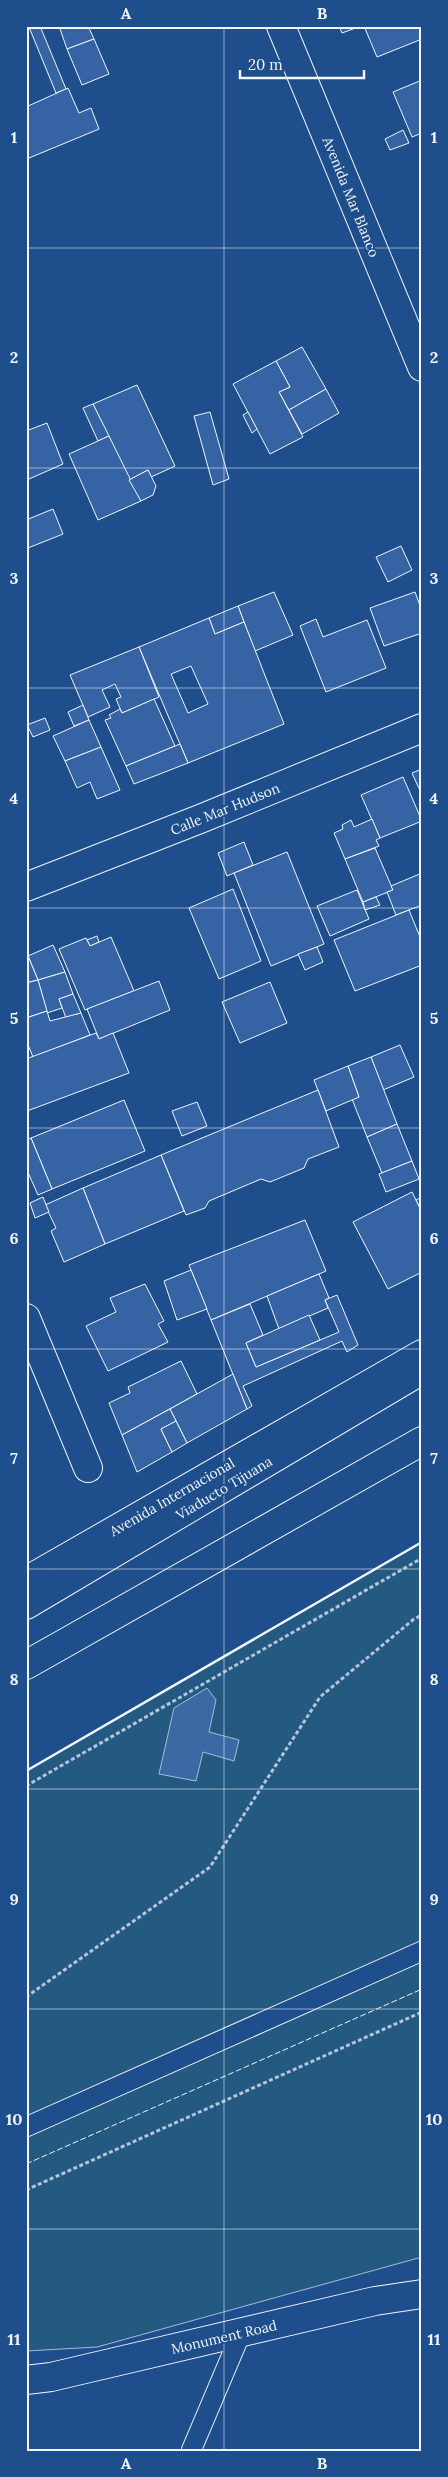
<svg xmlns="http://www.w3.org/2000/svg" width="448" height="2477" font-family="Lora,serif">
<rect width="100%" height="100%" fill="#1f4e8c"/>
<!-- green -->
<polygon fill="#245a82" stroke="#a8bbd7" points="422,1542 422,2257 97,2347 26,2351 26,1771"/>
<!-- water -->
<polygon fill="#3b69a3" stroke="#a8bbd7" points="207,1688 216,1700 209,1732 239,1740 234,1761 203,1752 196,1781 159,1774 174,1708"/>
<!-- building -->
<g fill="#3563a3" stroke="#f2f6ff" fill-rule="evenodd">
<polygon points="40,26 66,89 56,93 29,27"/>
<polygon points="59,26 88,26 94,39 67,49"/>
<polygon points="339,26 361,26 342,33"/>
<polygon points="364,26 422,26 422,39 377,57"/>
<polygon points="94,39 109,74 82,85 67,49"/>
<polygon points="422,80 422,133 412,137 393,92"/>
<polygon points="68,88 79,113 91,108 99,129 29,158 26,151 26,107"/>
<polygon points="403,130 409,143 390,150 385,139"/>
<polygon points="302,347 326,389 289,410 279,392 290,387 276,361"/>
<polygon points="276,361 290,387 279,392 303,437 270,454 233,384"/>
<polygon points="137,385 175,466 151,477 148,470 129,480 93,404"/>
<polygon points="326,389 339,413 302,434 289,410"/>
<polygon points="93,404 109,436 98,441 83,408"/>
<polygon points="210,412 229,479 213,485 194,416"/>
<polygon points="248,412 257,429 252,433 243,415"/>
<polygon points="47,423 63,464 29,479 26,472 26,431"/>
<polygon points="109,436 141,501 98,520 69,454"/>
<polygon points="148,470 156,486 153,495 141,501 129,480"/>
<polygon points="53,509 63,534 28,548 26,520"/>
<polygon points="401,546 412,570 388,582 376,557"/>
<polygon points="274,592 293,635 255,651 238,606"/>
<polygon points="415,592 422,611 422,633 384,646 370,608"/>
<polygon points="238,606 244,622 215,634 209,618"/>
<path d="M209 618 215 634 244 622 284 724 188 763 139 647ZM191 666 208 704 188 713 171 674Z"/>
<polygon points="316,619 323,637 367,620 386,668 326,692 300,626"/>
<polygon points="139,647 159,697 122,713 116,699 121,697 115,684 102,690 110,707 88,717 70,675"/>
<polygon points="154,699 175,746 126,766 105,720 111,718 109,715 120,709 122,713"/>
<polygon points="83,705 89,720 74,726 68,712"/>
<polygon points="45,718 50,730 33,737 27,725"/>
<polygon points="89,720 101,747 65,761 53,736"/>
<polygon points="180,744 188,763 134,784 126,766"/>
<polygon points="101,747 120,790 97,799 90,782 77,788 65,761"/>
<polygon points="422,769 422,795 412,773"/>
<polygon points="403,777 422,821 380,838 361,795"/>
<polygon points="372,819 380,838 376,840 379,846 345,859 334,833 343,829 342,825 351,820 354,827"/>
<polygon points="244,842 253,865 227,876 218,853"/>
<polygon points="375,848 393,890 363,902 345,859"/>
<polygon points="287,852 324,944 271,966 234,873"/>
<polygon points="422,873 422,905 396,915 387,892 393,890 391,886"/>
<polygon points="233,889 261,961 219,979 189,908"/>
<polygon points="357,890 369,919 330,936 317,906"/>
<polygon points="376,897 380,905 365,910 363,902"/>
<polygon points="409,910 422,942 422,965 355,991 334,940"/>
<polygon points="97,936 99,942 90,946 87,940"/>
<polygon points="111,937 134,991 85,1010 59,949 86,938 90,946"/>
<polygon points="53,945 65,972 38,980 28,956"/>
<polygon points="317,947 323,962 305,970 298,954"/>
<polygon points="26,956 28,956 38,980 26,983"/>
<polygon points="65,972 73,994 59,999 62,1008 47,1013 38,980"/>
<polygon points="38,980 47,1011 26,1018 26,983"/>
<polygon points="159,981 170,1010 99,1039 87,1009"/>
<polygon points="270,982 287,1023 240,1043 222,1002"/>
<polygon points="73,994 81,1013 66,1018 59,999"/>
<polygon points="47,1011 50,1021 81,1013 90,1035 33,1057 26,1040 26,1018"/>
<polygon points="96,1033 99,1039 113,1033 129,1073 27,1111 26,1059"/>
<polygon points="400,1045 414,1077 383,1090 371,1057"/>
<polygon points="371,1057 397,1124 367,1137 352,1099 359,1097 348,1066"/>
<polygon points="348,1066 359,1097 326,1111 314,1080"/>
<polygon points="318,1090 339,1147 308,1159 304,1168 270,1182 261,1179 209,1201 205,1208 186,1215 161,1155"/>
<polygon points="124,1100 145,1151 52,1189 31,1138"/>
<polygon points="197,1102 207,1126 182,1136 172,1111"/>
<polygon points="397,1124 412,1161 382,1173 367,1137"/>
<polygon points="31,1138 52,1189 38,1195 26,1168 26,1140"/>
<polygon points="161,1155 184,1211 105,1244 83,1188"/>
<polygon points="412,1161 419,1179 386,1192 379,1174"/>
<polygon points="83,1188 105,1244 64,1262 51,1231 56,1228 45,1205"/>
<polygon points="412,1192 422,1212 422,1272 388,1289 353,1222"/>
<polygon points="43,1197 49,1212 35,1218 30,1203"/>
<polygon points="422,1197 422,1212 416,1200"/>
<polygon points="305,1220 326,1271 211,1320 189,1265"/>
<polygon points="191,1270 207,1309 177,1320 164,1281"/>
<polygon points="319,1274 329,1298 325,1300 328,1308 279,1329 267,1296"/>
<polygon points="145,1284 164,1321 158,1324 168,1342 108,1371 86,1326 116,1312 110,1298"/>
<polygon points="337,1295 358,1345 347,1352 342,1341 243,1386 252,1406 247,1409 211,1320 250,1304 263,1335 246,1343 256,1367 339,1332 325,1300"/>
<polygon points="309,1315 320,1340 256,1367 246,1343"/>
<polygon points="181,1361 197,1394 122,1435 109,1403 130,1393 128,1387"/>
<polygon points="233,1374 247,1409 187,1443 170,1409"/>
<polygon points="170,1409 176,1421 161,1429 172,1452 137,1472 122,1435"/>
<polygon points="176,1421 187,1443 172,1452 161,1429"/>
</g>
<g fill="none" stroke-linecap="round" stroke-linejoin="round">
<defs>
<g id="service">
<polyline points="26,2127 422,1951"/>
<polyline points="191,2451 241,2333"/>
</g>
<g id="minor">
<polyline points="281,26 422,367"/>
<polyline points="26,887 200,819 422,728"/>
<polyline points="26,1318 88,1468"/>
<polyline points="26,2380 51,2377 375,2301 422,2294"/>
</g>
<polyline id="trunk" points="26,1581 422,1354"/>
<g id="motorway">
<polyline points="26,1605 422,1370"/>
<polyline points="26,1665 422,1441"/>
</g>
</defs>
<!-- service casing -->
<use href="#service" stroke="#f2f6ff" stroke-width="21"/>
<!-- minor casing -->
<use href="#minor" stroke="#f2f6ff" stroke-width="30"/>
<!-- trunk casing -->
<use href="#trunk" stroke="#f2f6ff" stroke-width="30"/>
<!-- motorway casing -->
<use href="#motorway" stroke="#f2f6ff" stroke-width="30"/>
<!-- path -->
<g stroke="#b3c4dc" stroke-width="3" stroke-dasharray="4 2.5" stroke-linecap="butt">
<polyline points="26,1786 422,1558"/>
<polyline points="26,1997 210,1867 320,1697 414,1619 422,1615"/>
<polyline points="26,2190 422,2012"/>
</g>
<!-- service -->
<use href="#service" stroke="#1f4e8c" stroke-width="19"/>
<!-- minor -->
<use href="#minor" stroke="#1f4e8c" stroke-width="28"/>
<!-- trunk -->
<use href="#trunk" stroke="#1f4e8c" stroke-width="28"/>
<!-- motorway -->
<use href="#motorway" stroke="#1f4e8c" stroke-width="28"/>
<!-- fence -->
<polyline stroke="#f2f6ff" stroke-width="1" stroke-dasharray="6 2.5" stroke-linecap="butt" points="26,2164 422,1989"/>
<!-- wall -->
<polyline stroke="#f2f6ff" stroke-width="2.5" points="26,1771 422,1542"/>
</g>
<!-- grid -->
<path fill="none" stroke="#f2f6ff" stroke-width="1" stroke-opacity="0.55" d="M224 26V2451M26 248H422M26 468H422M26 688H422M26 908H422M26 1128H422M26 1349H422M26 1569H422M26 1789H422M26 2009H422M26 2229H422"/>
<g text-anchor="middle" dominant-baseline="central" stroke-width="4" stroke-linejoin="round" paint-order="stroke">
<!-- street labels -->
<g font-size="14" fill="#f2f6ff" stroke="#1f4e8c">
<text transform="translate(351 197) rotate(68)">Avenida Mar Blanco</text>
<text transform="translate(225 809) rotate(-22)">Calle Mar Hudson</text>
<text transform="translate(224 1488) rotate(-31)">Viaducto Tijuana</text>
<text transform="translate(172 1497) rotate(-30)">Avenida Internacional</text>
<text transform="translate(224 2337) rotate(-13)">Monument Road</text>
</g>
</g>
<!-- border -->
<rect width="448" height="2477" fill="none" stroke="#1f4e8c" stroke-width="55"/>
<!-- scale -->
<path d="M240 70v8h124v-8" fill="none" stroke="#f2f6ff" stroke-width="2.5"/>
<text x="248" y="70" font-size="15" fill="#f2f6ff" stroke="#1f4e8c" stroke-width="4" paint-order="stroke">20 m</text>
<rect x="28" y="28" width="392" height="2422" fill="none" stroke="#f2f6ff" stroke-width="2"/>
<g font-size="16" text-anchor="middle" font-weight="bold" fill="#f2f6ff">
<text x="126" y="19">A</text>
<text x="322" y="19">B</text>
<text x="14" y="143">1</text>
<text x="434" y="143">1</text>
<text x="14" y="363">2</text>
<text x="434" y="363">2</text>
<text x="14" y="584">3</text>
<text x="434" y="584">3</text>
<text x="14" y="804">4</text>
<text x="434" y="804">4</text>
<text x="14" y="1024">5</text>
<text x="434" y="1024">5</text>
<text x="14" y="1244">6</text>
<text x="434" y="1244">6</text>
<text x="14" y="1464">7</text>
<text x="434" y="1464">7</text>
<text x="14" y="1685">8</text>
<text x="434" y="1685">8</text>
<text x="14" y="1905">9</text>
<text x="434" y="1905">9</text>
<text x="14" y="2125">10</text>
<text x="434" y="2125">10</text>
<text x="14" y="2345">11</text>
<text x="434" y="2345">11</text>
<text x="126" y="2469">A</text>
<text x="322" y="2469">B</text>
</g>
</svg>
